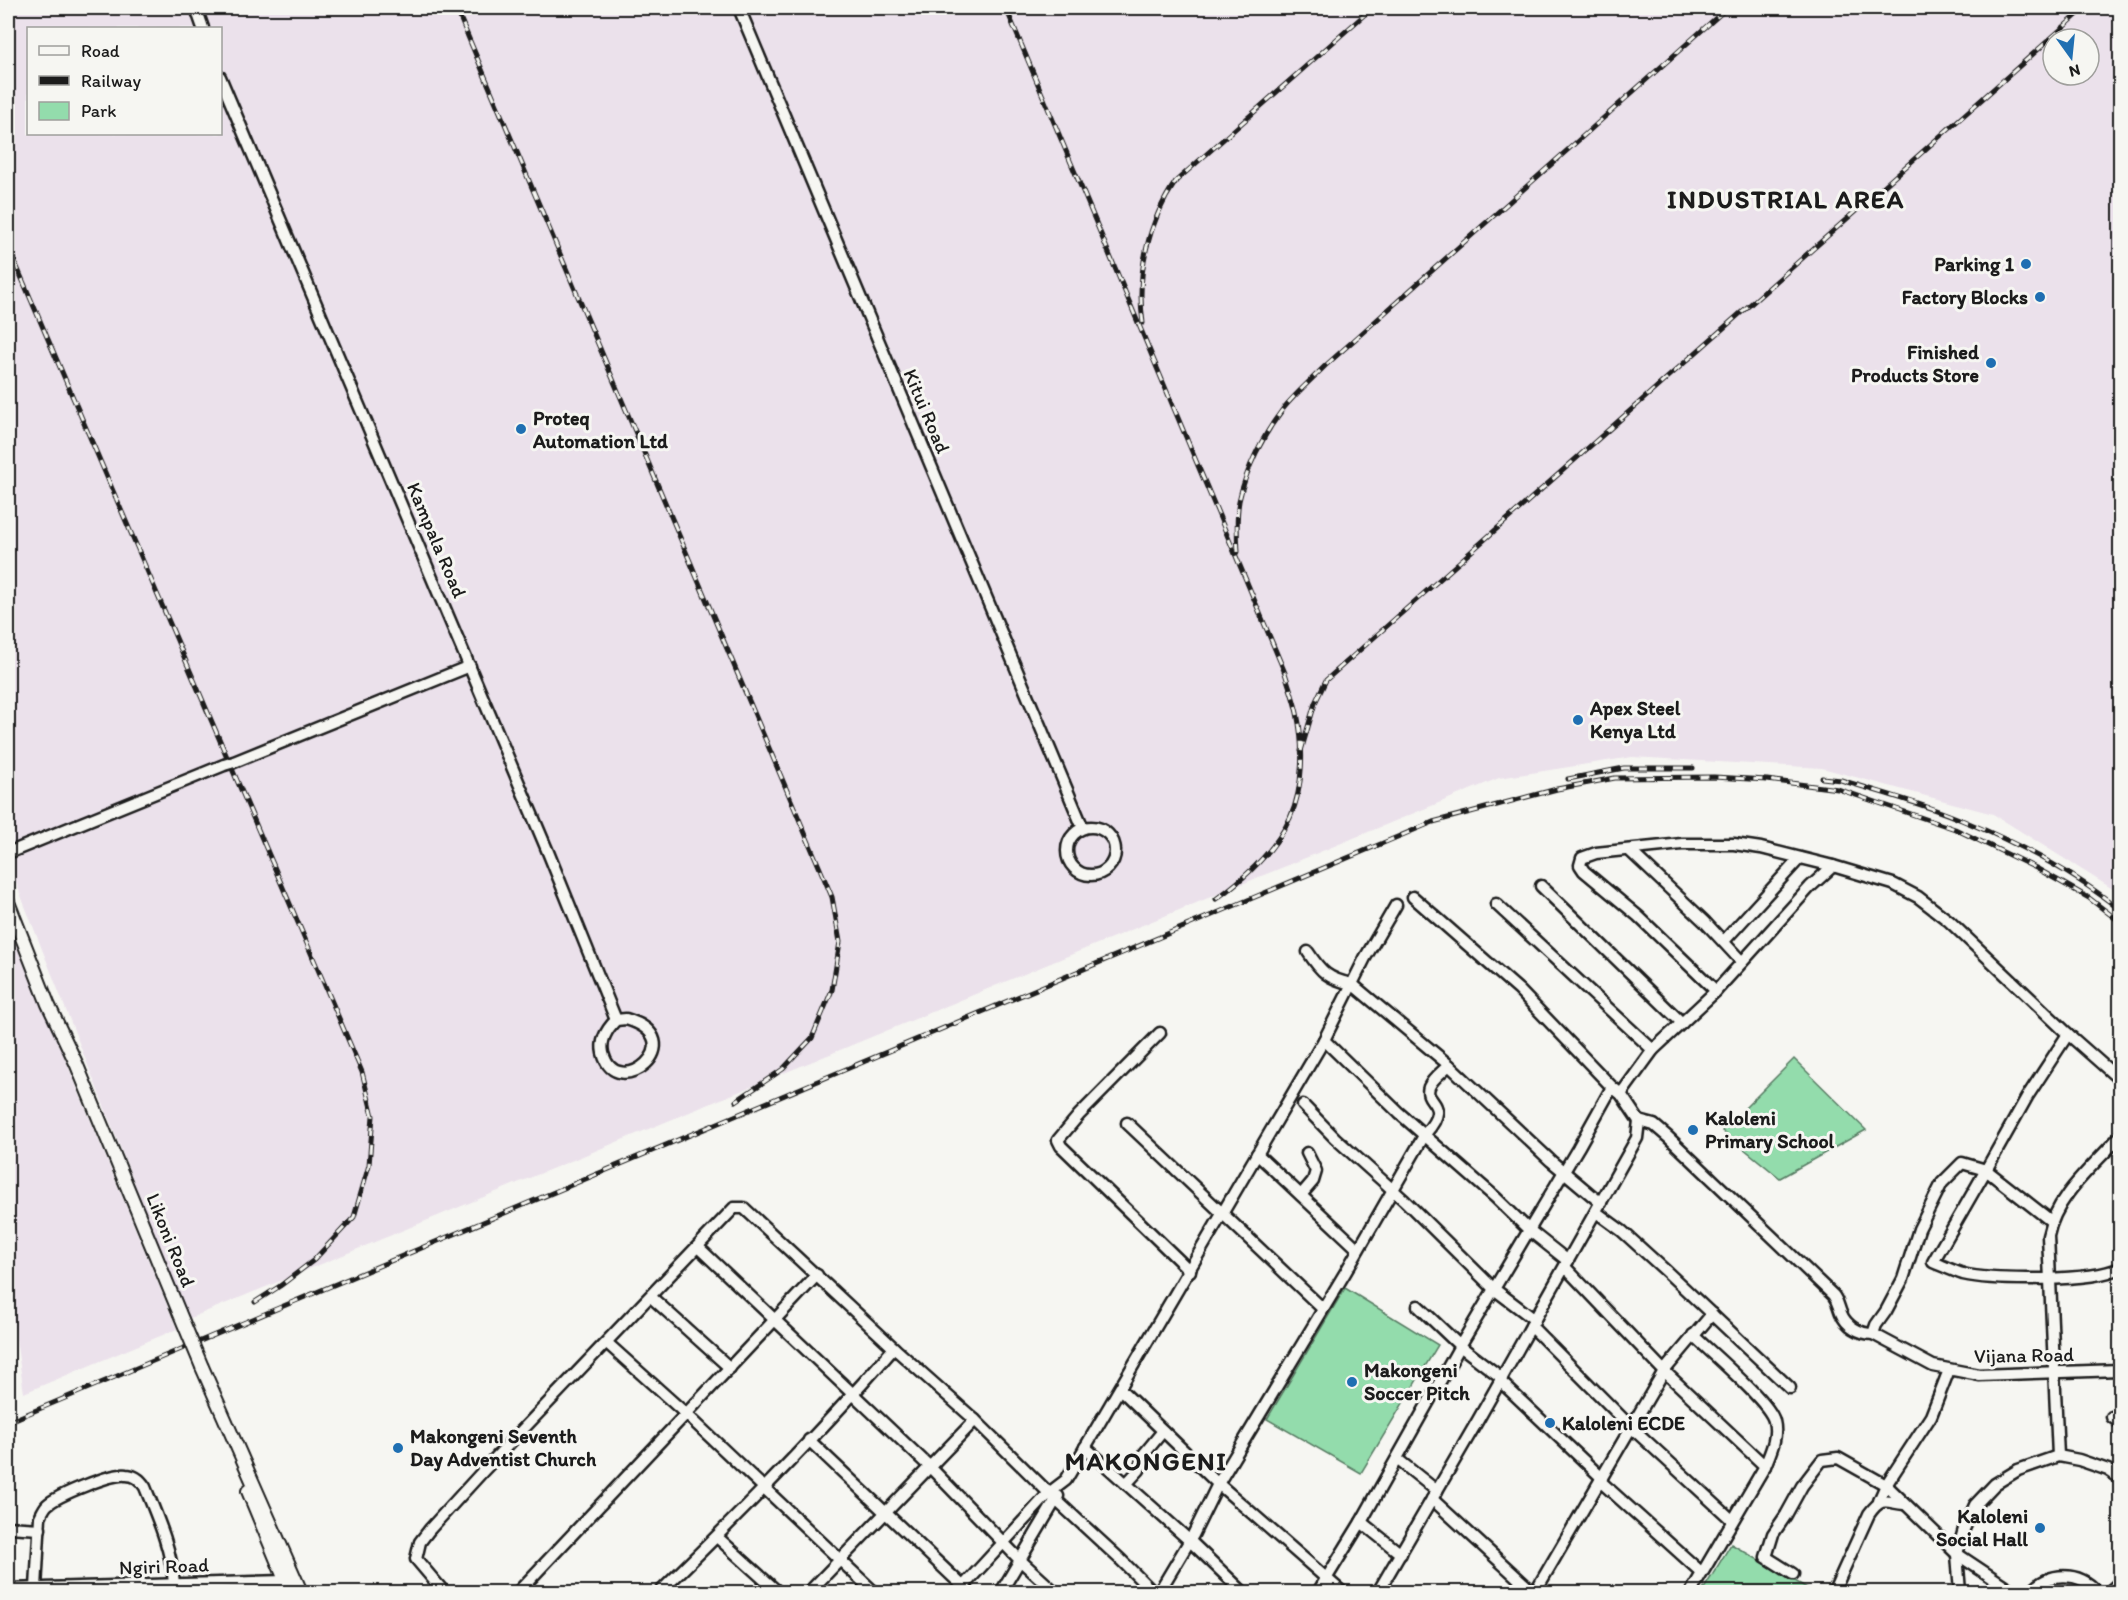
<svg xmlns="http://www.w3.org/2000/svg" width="2128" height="1600" font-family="Itim,sans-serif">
<rect width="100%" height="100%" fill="#f6f6f2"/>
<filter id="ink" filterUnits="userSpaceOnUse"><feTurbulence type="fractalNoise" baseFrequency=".0167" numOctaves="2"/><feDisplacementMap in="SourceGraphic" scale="12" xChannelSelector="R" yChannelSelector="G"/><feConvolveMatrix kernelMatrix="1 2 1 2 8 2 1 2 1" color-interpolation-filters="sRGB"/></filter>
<g filter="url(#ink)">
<!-- built -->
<g fill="#ebe1eb" fill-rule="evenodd">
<path d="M8 8H2120V897L2111 888 1993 814 1822 768 1632 757 1499 778 188 1319 8 863ZM28 28H220V134H28ZM2053 39H2089V75H2053Z"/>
<polygon points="8,921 177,1329 24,1393 8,1286"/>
</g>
<!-- green -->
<g fill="#93dcac" stroke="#587c64" stroke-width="1.5">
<polygon points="1794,1059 1866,1130 1780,1178 1722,1131"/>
<polygon points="1345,1288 1438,1345 1361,1473 1267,1419"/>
<polygon points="1731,1544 1814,1592 1702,1592"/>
</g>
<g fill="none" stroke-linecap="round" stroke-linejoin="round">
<defs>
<g id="minor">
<polyline points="196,8 203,28"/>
<polyline points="739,8 1083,828"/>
<polyline points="220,77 548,852 616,1020"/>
<polyline points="234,762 470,666"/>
<circle cx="1091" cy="851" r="24"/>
<polyline points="1629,850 1705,922 1742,962"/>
<polyline points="8,853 224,765"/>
<polyline points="1541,886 1682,1023"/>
<polyline points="1496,904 1653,1050"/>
<polyline points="1724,941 1800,858"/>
<path d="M1308 952C1321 972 1328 979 1352 984L1449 1065 1551 1161 1601 1203"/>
<polyline points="1716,991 1638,916 1584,871 1580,865 1582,858 1596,853 1682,844 1734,844 1761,848 1833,866 1893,884 1918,897 1949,921 2068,1034 2120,1080"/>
<path d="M626 1019C697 1040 616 1105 603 1053 600 1040 607 1029 616 1020Z"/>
<polyline points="1160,1033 1079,1115 1058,1140 1061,1146 1190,1271"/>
<polyline points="2068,1034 2027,1097 1986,1170 1962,1163 1942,1183 1919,1229 1903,1279 1886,1311 1876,1325 1873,1334 1933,1366 1979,1375 2120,1370"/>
<polyline points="1324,1040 1399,1113 1495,1197 1529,1230 1568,1261"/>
<polyline points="1621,1094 1653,1050 1716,991 1810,887 1833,866"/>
<polyline points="1303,1105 1335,1138 1404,1200 1494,1289 1535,1320"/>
<path d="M1639 1121 1654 1125 1668 1137 1833 1295C1838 1301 1838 1306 1841 1313 1846 1326 1860 1334 1873 1334"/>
<polyline points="1127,1123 1322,1308"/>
<polyline points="1257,1154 1358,1249"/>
<polyline points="1301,1195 1313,1181 1316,1171 1307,1153"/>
<polyline points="1596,1212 1622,1231 1666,1271 1790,1388"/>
<path d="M2051 1221 1986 1170 1933 1262C1943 1266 1953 1271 1963 1274 1995 1281 2092 1282 2120 1268"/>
<polyline points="698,1247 930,1467 1021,1561 1055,1592"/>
<polyline points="1565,1267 1664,1371 1765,1466"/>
<polyline points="651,1297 730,1368"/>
<polyline points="1418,1306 1460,1346 1502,1378"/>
<polyline points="1531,1326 1631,1427 1732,1520"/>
<polyline points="607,1343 686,1414 874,1592"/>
<polyline points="1500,1381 1602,1478"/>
<polyline points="1120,1389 1214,1480 1342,1592"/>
<polyline points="2112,1417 2120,1423"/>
<polyline points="809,1440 969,1592"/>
<polyline points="1085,1447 1190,1541 1243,1592"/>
<path d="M2058 1456 2048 1236C2056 1195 2094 1166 2120 1136"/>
<polyline points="1397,1459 1437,1491"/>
<polyline points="1600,1481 1702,1573"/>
<polyline points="1126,1484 1139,1470 1144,1454 1163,1431"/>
<polyline points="1432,1499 1533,1592"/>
<polyline points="1879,1501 1886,1485 1931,1416 1949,1370"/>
<polyline points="1361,1522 1401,1554"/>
<polyline points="8,1527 40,1529"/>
<polyline points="717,1537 778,1592"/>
<polyline points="1793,1574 1766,1557 1773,1534 1786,1515 1802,1486 1822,1460 1838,1458 1886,1485 1957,1554 2014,1592"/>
<path d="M36 1588 40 1517C42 1513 44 1508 47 1505 58 1495 112 1473 126 1475 135 1475 140 1479 145 1487 158 1519 171 1548 174 1583"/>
<polyline points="8,1589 285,1581"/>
<path d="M1834 1591 1869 1514C1882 1496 1885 1502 1904 1504"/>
<polyline points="444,1592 416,1559 420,1542 430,1529 484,1470 734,1208 744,1208 894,1348 975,1420 1056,1500 1121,1560 1153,1592"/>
<polyline points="518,1592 817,1275"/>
<path d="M660 1592C740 1514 820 1433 894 1348"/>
<polyline points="809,1592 975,1420"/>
<polyline points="958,1592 1049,1493 1066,1480 1324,1040 1365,958 1396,905"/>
<polyline points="1001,1592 1058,1496"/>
<path d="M1159 1592 1193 1535 1218 1484 1345 1273 1425 1134C1453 1102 1423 1104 1429 1087 1432 1079 1443 1071 1449 1065"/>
<polyline points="1318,1592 1361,1522 1460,1346 1578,1148 1612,1087 1519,990 1413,897"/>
<polyline points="1378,1592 1478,1420 1637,1138 1639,1121 1621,1094 1612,1087"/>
<polyline points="1535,1592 1664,1371 1712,1314"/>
<path d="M1691 1592 1765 1466C1771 1451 1778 1437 1774 1421 1770 1402 1709 1351 1693 1335"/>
<polyline points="1960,1592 1957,1554 1964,1529 1975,1505 1995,1484 2018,1470 2058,1456 2079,1460 2108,1470 2120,1478"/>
<path d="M2031 1592C2047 1571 2081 1571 2097 1592"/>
<polyline points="2109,1592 2120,1582"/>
</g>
<g id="tertiary">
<polyline points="8,902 48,1004 76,1063 179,1312"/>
<polyline points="202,1367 301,1592"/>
<polyline points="248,1491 290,1592"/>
</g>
</defs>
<!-- minor casing -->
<use href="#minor" stroke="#1c1c1c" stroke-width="15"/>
<!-- tertiary casing -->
<use href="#tertiary" stroke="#1c1c1c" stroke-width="16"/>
<!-- minor -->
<use href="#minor" stroke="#f6f6f2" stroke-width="10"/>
<!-- tertiary -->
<use href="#tertiary" stroke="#f6f6f2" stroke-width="12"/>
<defs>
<g id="rail">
<polyline points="456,8 832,897 840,942 832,990 812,1038 783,1069 736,1101"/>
<path d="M1006 8 1285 673C1289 686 1294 699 1297 713 1304 745 1304 787 1290 818 1275 851 1245 878 1216 899"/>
<polyline points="8,246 362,1072 373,1116 369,1165 354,1217 314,1260 280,1286 255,1302"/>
<path d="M1143 323C1136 274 1148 222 1176 181L1372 8"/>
<path d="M1238 552C1237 535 1236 518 1239 501 1246 469 1263 435 1283 409 1295 394 1311 380 1325 366L1727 8"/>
<polyline points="1301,751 1315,703 1326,680 2085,8"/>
<path d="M1822 778 1841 780C1882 793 1925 804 1964 821 2019 844 2074 872 2120 910"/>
<polyline points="1568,779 1624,768 1693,768"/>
<polyline points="8,1422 1433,822 1557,789 1615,778 1714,777 1767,780 1838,789 1955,829 2036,868 2089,898 2120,922"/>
</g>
</defs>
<!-- rail casing -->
<use href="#rail" stroke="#1c1c1c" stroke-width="5"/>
<!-- rail -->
<use href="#rail" stroke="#f6f6f2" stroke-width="3" stroke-dasharray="9" stroke-linecap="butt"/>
<defs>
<polyline id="minor-bridge" points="224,765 234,762"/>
<polyline id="tertiary-bridge" points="179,1312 202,1367"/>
</defs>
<!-- minor-bridge casing -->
<use href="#minor-bridge" stroke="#1c1c1c" stroke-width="15" stroke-linecap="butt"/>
<!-- tertiary-bridge casing -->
<use href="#tertiary-bridge" stroke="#1c1c1c" stroke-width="16" stroke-linecap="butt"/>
<!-- minor-bridge -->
<use href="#minor-bridge" stroke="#f6f6f2" stroke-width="10"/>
<!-- tertiary-bridge -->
<use href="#tertiary-bridge" stroke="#f6f6f2" stroke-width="12"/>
</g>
</g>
<!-- markers -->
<g fill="#1f6fb2" stroke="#f6f6f2" stroke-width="2">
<circle cx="2026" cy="264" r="6"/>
<circle cx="2040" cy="297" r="6"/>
<circle cx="1991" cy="363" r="6"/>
<circle cx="521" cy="429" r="6"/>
<circle cx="1578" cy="720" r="6"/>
<circle cx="1693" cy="1130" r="6"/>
<circle cx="1352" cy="1382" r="6"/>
<circle cx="1550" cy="1423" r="6"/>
<circle cx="398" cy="1448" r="6"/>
<circle cx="2040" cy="1528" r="6"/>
</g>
<g text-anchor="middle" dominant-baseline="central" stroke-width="6" stroke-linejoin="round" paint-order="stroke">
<!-- poi labels -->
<g font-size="20" font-weight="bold" fill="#1c1c1c" stroke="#f6f6f2" text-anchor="start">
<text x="2014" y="264" text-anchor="end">Parking 1</text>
<text x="2028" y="297" text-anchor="end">Factory Blocks</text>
<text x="1979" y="352" text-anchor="end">Finished<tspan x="1979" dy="23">Products Store</tspan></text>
<text x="533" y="418">Proteq<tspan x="533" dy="23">Automation Ltd</tspan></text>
<text x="1590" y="708">Apex Steel<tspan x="1590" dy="23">Kenya Ltd</tspan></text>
<text x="1705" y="1118">Kaloleni<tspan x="1705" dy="23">Primary School</tspan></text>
<text x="1364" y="1370">Makongeni<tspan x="1364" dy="23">Soccer Pitch</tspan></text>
<text x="1562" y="1423">Kaloleni ECDE</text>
<text x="410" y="1436">Makongeni Seventh<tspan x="410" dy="23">Day Adventist Church</tspan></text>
<text x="2028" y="1516" text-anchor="end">Kaloleni<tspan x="2028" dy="23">Social Hall</tspan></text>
</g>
<!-- street labels -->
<g font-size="20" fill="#1c1c1c" stroke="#f6f6f2">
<text transform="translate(927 411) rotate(67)">Kitui Road</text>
<text transform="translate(437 540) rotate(67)">Kampala Road</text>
<text transform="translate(171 1240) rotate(68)">Likoni Road</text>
<text transform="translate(2024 1355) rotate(-1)">Vijana Road</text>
<text transform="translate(164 1566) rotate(-2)">Ngiri Road</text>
</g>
<!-- district labels -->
<g font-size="26" font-weight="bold" letter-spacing="1.5" fill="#1c1c1c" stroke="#f6f6f2">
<text x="1786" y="199">INDUSTRIAL AREA</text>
<text x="1146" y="1461">MAKONGENI</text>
</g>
</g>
<!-- margin -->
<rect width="2128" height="1600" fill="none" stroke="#f6f6f2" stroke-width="30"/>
<rect x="15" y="15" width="2098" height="1570" fill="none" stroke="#1c1c1c" stroke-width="2" filter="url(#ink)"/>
<!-- legend -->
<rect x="27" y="27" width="195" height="108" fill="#f6f6f2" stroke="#9f9f9c" stroke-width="1.5"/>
<rect x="39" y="46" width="30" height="9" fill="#f6f6f2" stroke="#9f9f9c" stroke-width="1.5"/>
<text x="81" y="57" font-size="18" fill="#1c1c1c">Road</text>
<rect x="39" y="76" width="30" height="9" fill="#1c1c1c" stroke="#9f9f9c" stroke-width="1.5"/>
<text x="81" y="87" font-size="18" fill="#1c1c1c">Railway</text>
<rect x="39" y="102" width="30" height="18" fill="#93dcac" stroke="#9f9f9c" stroke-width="1.5"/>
<text x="81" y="117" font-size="18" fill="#1c1c1c">Park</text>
<!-- north arrow -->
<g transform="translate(2071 57) rotate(165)"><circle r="28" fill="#f6f6f2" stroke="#9f9f9c" stroke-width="1.5"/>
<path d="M0-4.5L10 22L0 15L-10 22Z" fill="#1f6fb2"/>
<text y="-9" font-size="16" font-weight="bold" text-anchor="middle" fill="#1c1c1c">N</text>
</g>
</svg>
